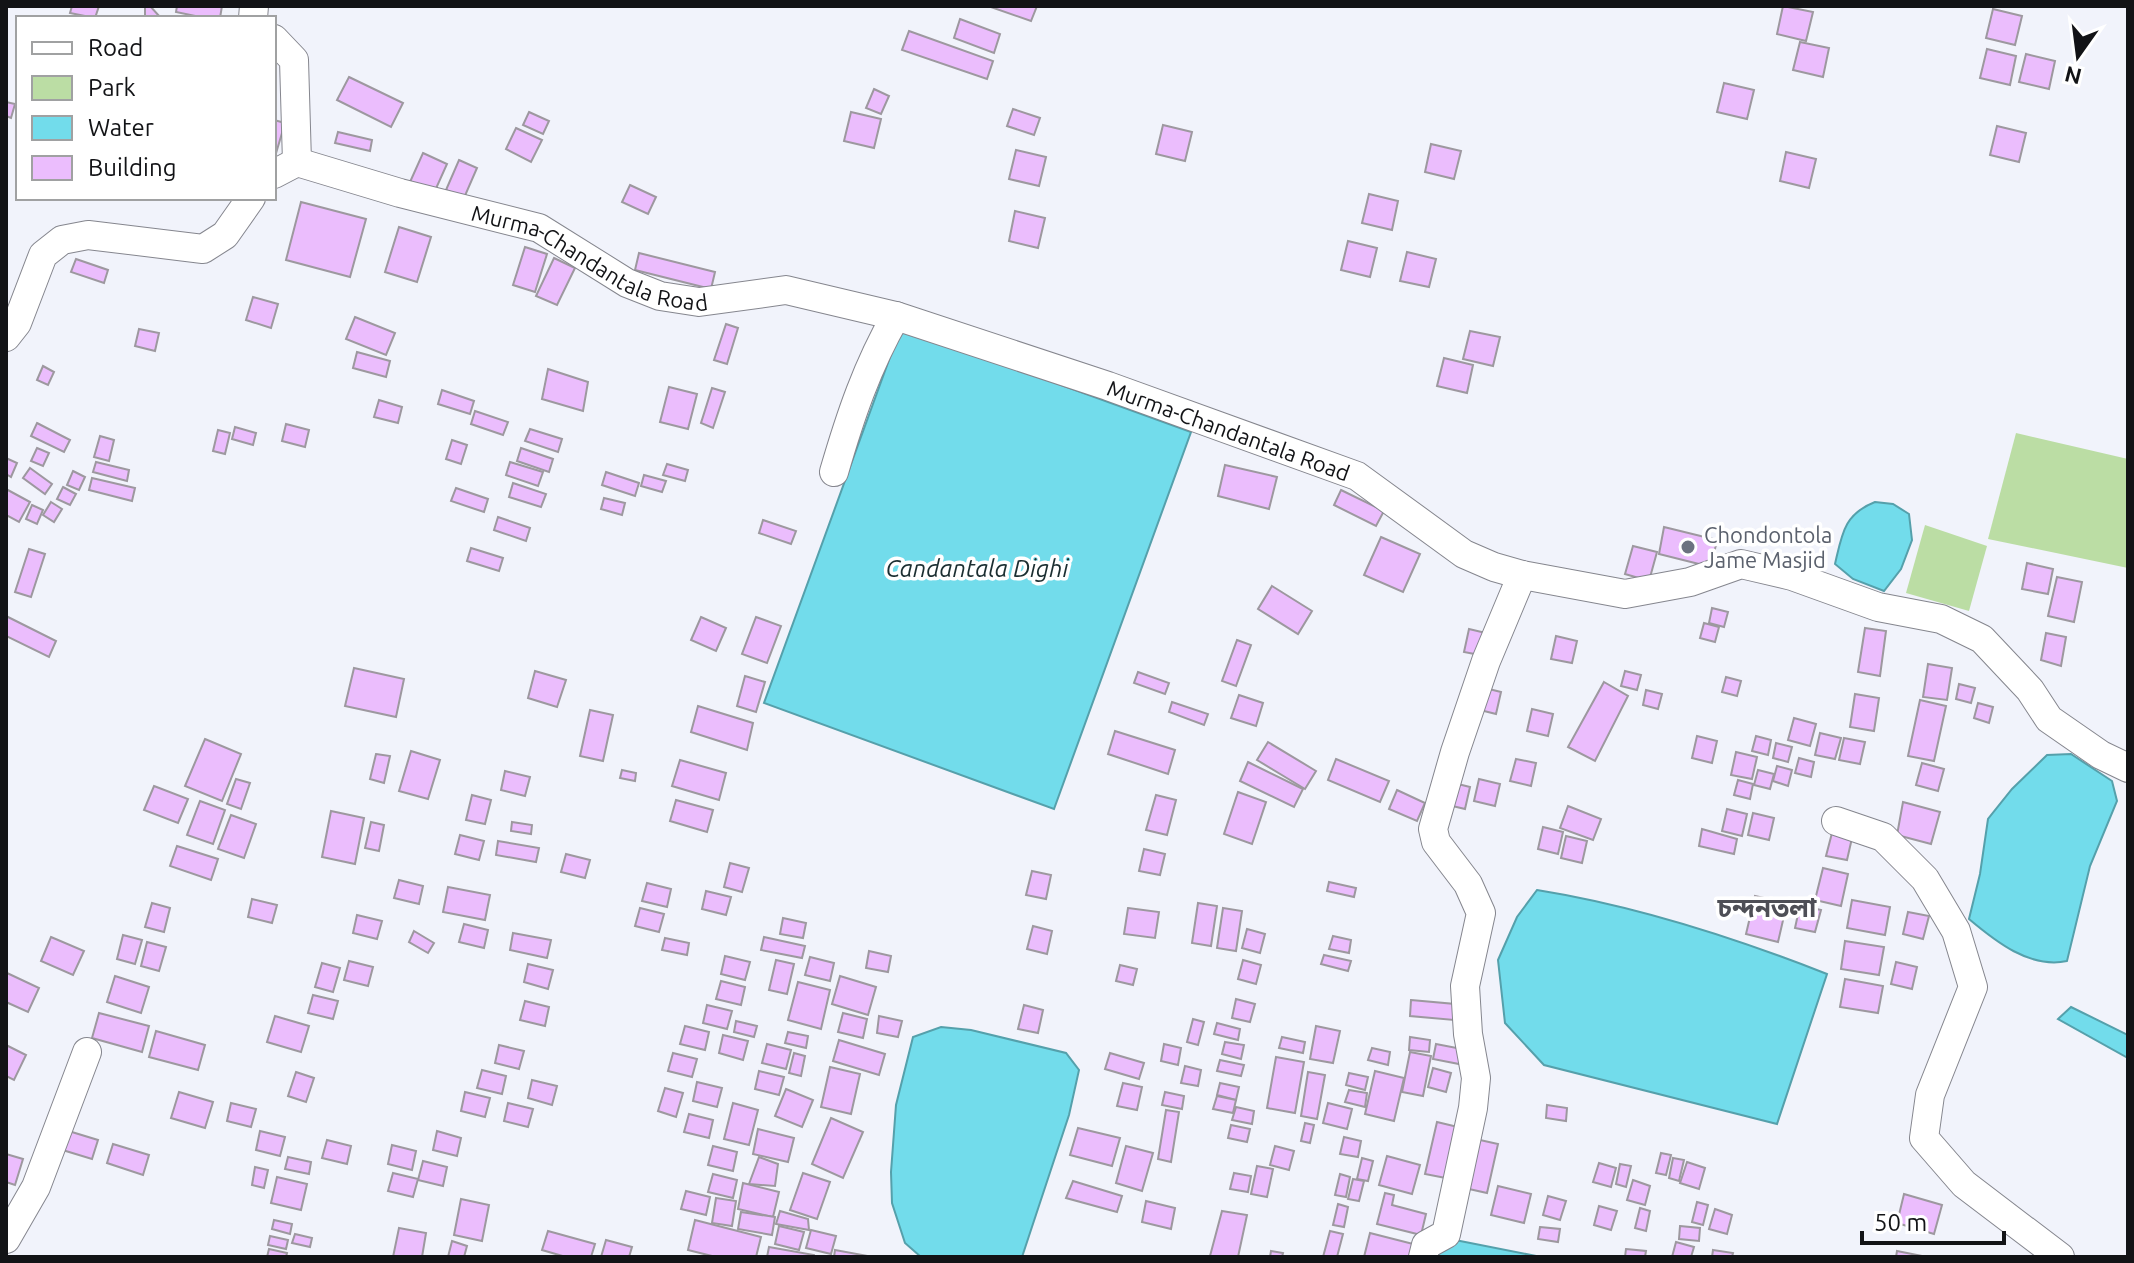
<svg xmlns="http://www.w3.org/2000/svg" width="2134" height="1263" font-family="Ubuntu,'Noto Sans Bengali',sans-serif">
<rect width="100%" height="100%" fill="#f1f3fb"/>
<!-- green -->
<g fill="#bbdda4">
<polygon points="2016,433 2128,459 2128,568 1988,539"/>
<polygon points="1925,525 1987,546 1969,611 1906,593"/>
</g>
<!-- water -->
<g fill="#72dceb" stroke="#55a0ab" stroke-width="2">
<polygon points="901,327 1191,432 1054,809 764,703"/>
<path d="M1875 502 1893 504 1909 514 1912 540 1901 569 1884 591 1853 579 1835 564C1842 534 1844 514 1875 502Z"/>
<path d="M2071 754 2112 781 2117 801 2090 866 2067 961C2030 969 1995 941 1969 919L1980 874 1988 819 2012 789 2047 755Z"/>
<path d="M1537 890C1637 906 1733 937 1827 974L1777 1124 1544 1065 1505 1023 1498 960 1517 917Z"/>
<polygon points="2071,1007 2128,1035 2128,1058 2058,1019"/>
<polygon points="941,1027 971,1030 1066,1053 1079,1070 1069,1115 1022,1257 921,1257 905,1243 892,1203 891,1172 896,1105 913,1037"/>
<polygon points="1450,1239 1541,1257 1430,1257"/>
</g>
<!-- building -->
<g fill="#ebbdfd" stroke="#9d989f" stroke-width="2">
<polygon points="72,6 99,6 95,18 70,13"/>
<polygon points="145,6 150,6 161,18 145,18"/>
<polygon points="177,6 222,6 220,18 205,18 176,12"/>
<polygon points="988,6 1037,6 1031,21"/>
<polygon points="1783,6 1813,12 1806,41 1777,34"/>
<polygon points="1993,9 2022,16 2015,45 1986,38"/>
<polygon points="960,19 1000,34 994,53 954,38"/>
<polygon points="909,31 993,61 987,79 902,50"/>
<polygon points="1800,42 1829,48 1823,77 1793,70"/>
<polygon points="1987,49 2016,56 2010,85 1980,78"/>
<polygon points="2026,54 2055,61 2049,89 2019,82"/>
<polygon points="349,77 403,103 391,127 337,100"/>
<polygon points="1724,83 1754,90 1747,119 1717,112"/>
<polygon points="874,89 889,96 881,114 866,108"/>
<polygon points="6,102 15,104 11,118 6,116"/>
<polygon points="1013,109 1040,118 1034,135 1007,126"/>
<polygon points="529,112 549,121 543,134 523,125"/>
<polygon points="851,112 881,119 874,148 844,141"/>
<polygon points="274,120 285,123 274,160"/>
<polygon points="1163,125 1192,132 1185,161 1156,154"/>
<polygon points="1997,126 2026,133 2019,162 1990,155"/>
<polygon points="516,128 542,140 531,162 506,149"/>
<polygon points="338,132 372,140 370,151 335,143"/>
<polygon points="1431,144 1461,151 1454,179 1425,172"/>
<polygon points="1016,150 1046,157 1039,186 1009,179"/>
<polygon points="1786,152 1816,159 1809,188 1780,181"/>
<polygon points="423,153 447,164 434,193 410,182"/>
<polygon points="459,160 477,168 464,198 446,190"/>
<polygon points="630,185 656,197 648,214 622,202"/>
<polygon points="1369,194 1398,201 1392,230 1362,223"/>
<polygon points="301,202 366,219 350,277 286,260"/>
<polygon points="1015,211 1045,218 1038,248 1009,241"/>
<polygon points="399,227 431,237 417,282 385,272"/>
<polygon points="1348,241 1377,248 1370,277 1341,270"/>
<polygon points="525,247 547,254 535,292 513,285"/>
<polygon points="1407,252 1436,259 1429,287 1400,281"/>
<polygon points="639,253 715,272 711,289 635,270"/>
<polygon points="554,258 575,268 557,305 536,296"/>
<polygon points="76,259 108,270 104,283 71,272"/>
<polygon points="253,297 278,304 271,328 246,320"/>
<polygon points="355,317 395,333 386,355 346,339"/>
<polygon points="726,324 738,328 727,364 714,360"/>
<polygon points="139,329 159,333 155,351 135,346"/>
<polygon points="1470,331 1500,337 1493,366 1463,359"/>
<polygon points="357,352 390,361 386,377 353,368"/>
<polygon points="1444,358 1473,365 1467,393 1437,386"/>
<polygon points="43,366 54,372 48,385 37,380"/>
<polygon points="548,369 588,382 583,411 542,399"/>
<polygon points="669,387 697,394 688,429 660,422"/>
<polygon points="712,388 725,392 713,428 701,423"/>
<polygon points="442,390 474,401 470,414 438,404"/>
<polygon points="379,400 402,407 398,423 374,417"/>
<polygon points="475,411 508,422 503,435 471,424"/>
<polygon points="37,423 70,440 64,452 31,436"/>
<polygon points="286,424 309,430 305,447 282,441"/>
<polygon points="235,427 256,433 253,445 232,439"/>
<polygon points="530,429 562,439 558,452 525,441"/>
<polygon points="218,430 230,433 225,454 213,451"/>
<polygon points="100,436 114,440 109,461 94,457"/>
<polygon points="452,440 467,445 461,464 446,459"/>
<polygon points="37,448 49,453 43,466 31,461"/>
<polygon points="521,448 553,459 549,472 517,461"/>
<polygon points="6,458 17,463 11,477 6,474"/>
<polygon points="96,462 129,470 127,481 93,472"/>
<polygon points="510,462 543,472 538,486 506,475"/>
<polygon points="667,464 688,470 685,481 663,475"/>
<polygon points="1225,465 1277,477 1269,509 1218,496"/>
<polygon points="30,468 52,484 45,494 23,478"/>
<polygon points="73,471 85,477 79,490 67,485"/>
<polygon points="606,472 639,483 635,496 602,485"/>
<polygon points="644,475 666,481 662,492 641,486"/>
<polygon points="92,478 135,488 132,501 89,490"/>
<polygon points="513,483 546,494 541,507 509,497"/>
<polygon points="63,487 76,494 70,505 57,499"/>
<polygon points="456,488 488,499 484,512 451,501"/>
<polygon points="6,489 30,502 19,522 6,515"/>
<polygon points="1341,490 1384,511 1376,526 1334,505"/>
<polygon points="604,498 625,503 622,515 601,509"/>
<polygon points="51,502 62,509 54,522 43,515"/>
<polygon points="32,505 43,510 37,524 26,519"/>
<polygon points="498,517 530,528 526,541 494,530"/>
<polygon points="763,520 796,531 791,544 759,533"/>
<polygon points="1664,527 1717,540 1711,567 1659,554"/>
<polygon points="1381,537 1420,554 1403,592 1364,575"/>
<polygon points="1633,546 1657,552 1649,581 1625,574"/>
<polygon points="471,548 503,558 499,571 467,561"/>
<polygon points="29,549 45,554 31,597 15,592"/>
<polygon points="2027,563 2053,569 2048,594 2022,589"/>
<polygon points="2057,577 2082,582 2074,622 2048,616"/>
<polygon points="1272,586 1312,611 1298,634 1258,609"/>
<polygon points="1712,608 1728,612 1724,627 1709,623"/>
<polygon points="6,616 56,641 49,657 6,636"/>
<polygon points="701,617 726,628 716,651 691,640"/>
<polygon points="756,617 781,626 767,663 742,654"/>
<polygon points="1704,623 1719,627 1715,642 1700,638"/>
<polygon points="1865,628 1886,631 1880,676 1858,672"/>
<polygon points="1469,629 1490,634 1485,656 1464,652"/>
<polygon points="2046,633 2066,637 2061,666 2041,660"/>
<polygon points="1556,636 1577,641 1572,663 1551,659"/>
<polygon points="1237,640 1251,645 1236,686 1222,681"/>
<polygon points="1928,664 1952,668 1947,700 1923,697"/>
<polygon points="354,668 404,679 396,717 345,706"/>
<polygon points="535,671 566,680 557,707 528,698"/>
<polygon points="1625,671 1641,675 1637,690 1621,686"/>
<polygon points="1138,672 1169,683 1165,694 1134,683"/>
<polygon points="745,676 765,682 756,712 737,706"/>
<polygon points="1726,677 1741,681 1737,696 1722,692"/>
<polygon points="1604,682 1628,696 1595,761 1568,747"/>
<polygon points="1959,684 1975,688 1971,703 1956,699"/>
<polygon points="1481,687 1501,692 1496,714 1476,709"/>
<polygon points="1646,690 1662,694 1658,709 1643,705"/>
<polygon points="1855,694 1879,698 1874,731 1850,727"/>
<polygon points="1239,695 1263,703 1256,726 1231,718"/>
<polygon points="1920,700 1946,706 1934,761 1908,756"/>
<polygon points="1172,702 1208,714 1204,725 1169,712"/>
<polygon points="1978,703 1993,707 1989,723 1974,718"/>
<polygon points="698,706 753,723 747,750 691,732"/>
<polygon points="1532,709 1553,714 1548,736 1527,731"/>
<polygon points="590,710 613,715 603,761 580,756"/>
<polygon points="1794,718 1816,724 1810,746 1788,740"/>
<polygon points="1115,731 1175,750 1168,774 1108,754"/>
<polygon points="1820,733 1841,738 1835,759 1815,755"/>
<polygon points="1697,736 1717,741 1712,763 1692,758"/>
<polygon points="1756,736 1771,740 1768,755 1752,751"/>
<polygon points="1844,738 1865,742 1860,764 1839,760"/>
<polygon points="205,739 241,754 222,801 185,786"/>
<polygon points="1268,742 1316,771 1305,789 1257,760"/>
<polygon points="1776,743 1792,747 1788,762 1773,758"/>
<polygon points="411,751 440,760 428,799 399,791"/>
<polygon points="1736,752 1757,757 1752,779 1731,775"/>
<polygon points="376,754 390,756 384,783 370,779"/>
<polygon points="1799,758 1814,762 1811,777 1795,773"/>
<polygon points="1336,759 1389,781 1380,802 1328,780"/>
<polygon points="1516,759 1536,763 1531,786 1510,781"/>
<polygon points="680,760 726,773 719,800 672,786"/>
<polygon points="1248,762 1303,789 1294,807 1240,781"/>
<polygon points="1922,763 1944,769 1938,791 1916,785"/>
<polygon points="1777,766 1792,770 1788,786 1773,781"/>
<polygon points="622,770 636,773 635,781 620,778"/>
<polygon points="1758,770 1774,774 1770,789 1754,785"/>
<polygon points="505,771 530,777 525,796 501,790"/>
<polygon points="236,779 250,783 241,809 227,804"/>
<polygon points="1479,779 1500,784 1495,806 1474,801"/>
<polygon points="1738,780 1753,784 1750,799 1734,795"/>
<polygon points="1450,782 1470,787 1465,809 1444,804"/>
<polygon points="154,786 188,799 178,823 144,810"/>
<polygon points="1397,790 1425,803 1417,821 1389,809"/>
<polygon points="1238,792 1266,802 1252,844 1224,834"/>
<polygon points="472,795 491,800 485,824 466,820"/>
<polygon points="1156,795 1176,800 1167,835 1146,830"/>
<polygon points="676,800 713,810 707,832 670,821"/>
<polygon points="200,801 225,810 213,844 187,835"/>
<polygon points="1903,802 1940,812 1931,844 1897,835"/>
<polygon points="1568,806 1601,819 1593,840 1560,828"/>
<polygon points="1727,809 1747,814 1742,836 1722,831"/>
<polygon points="331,811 364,818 355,864 322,857"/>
<polygon points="1753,813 1774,818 1769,840 1748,835"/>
<polygon points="231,815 256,824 244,858 218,849"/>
<polygon points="371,822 384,825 379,851 365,848"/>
<polygon points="512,822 532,825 531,834 511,831"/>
<polygon points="1543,827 1563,832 1558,854 1538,849"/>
<polygon points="1702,829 1737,839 1734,854 1699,846"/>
<polygon points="1832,833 1852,838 1847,860 1826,856"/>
<polygon points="460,835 484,841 479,860 455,854"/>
<polygon points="1566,836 1587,841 1582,863 1561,858"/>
<polygon points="498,841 539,848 536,862 496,855"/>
<polygon points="177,846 218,859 211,880 170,866"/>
<polygon points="1144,849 1165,854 1160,875 1139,871"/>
<polygon points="566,854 590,860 585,878 561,872"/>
<polygon points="730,863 749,868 742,892 724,887"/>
<polygon points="1823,868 1848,874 1841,906 1815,900"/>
<polygon points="1032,871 1051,875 1046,899 1026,895"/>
<polygon points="399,880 423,886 419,904 394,898"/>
<polygon points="1329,882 1356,888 1354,897 1327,891"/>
<polygon points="647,883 671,889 667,907 642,901"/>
<polygon points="448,887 490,895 485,920 443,912"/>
<polygon points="706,891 731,897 726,915 702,909"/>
<polygon points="1755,896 1787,903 1778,942 1746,934"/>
<polygon points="252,899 277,905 272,923 248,917"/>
<polygon points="1852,900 1890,907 1885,935 1847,928"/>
<polygon points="152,903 170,908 164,932 145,927"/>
<polygon points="1198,903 1217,906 1211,946 1192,943"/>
<polygon points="1800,905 1821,910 1815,932 1795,928"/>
<polygon points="640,908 664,914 659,932 635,926"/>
<polygon points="1128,908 1159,912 1155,938 1124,934"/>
<polygon points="1223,908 1242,911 1236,951 1217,948"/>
<polygon points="1908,912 1929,916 1923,939 1903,934"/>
<polygon points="357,915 382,921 377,939 353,933"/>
<polygon points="783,918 806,923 803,938 780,934"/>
<polygon points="464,924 488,930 484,948 459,942"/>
<polygon points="1033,926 1052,931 1047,954 1027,949"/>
<polygon points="1247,929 1265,934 1260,953 1242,948"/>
<polygon points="414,931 434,943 428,953 409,942"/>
<polygon points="513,933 551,940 547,958 510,950"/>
<polygon points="123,935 142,940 135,964 117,959"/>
<polygon points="1333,936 1351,940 1349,953 1329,949"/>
<polygon points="51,937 84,951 73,975 41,961"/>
<polygon points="764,937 805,946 802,958 761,950"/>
<polygon points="665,938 689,943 687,955 662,950"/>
<polygon points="1845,941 1884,947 1879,975 1841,969"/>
<polygon points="147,942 166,947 159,971 141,966"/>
<polygon points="869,951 891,956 888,972 866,968"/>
<polygon points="1324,955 1351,961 1348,971 1321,964"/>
<polygon points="725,956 750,962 745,980 721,974"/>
<polygon points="810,957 834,963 830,981 805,975"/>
<polygon points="776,960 794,964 787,994 769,990"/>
<polygon points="1243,960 1261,965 1256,984 1238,979"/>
<polygon points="349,961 373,967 368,986 344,980"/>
<polygon points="1896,962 1917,967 1912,989 1891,984"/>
<polygon points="322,963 340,968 333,992 315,987"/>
<polygon points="528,964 553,970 548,989 524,982"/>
<polygon points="1120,965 1137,969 1133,985 1116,981"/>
<polygon points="7,973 39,988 28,1012 6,1002"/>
<polygon points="115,976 149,987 141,1013 107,1002"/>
<polygon points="840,976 876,987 868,1015 832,1004"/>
<polygon points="1845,979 1883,986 1878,1013 1840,1007"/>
<polygon points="721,981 745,987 741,1005 716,999"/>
<polygon points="798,982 830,990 821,1029 788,1020"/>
<polygon points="313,995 338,1001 333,1019 308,1013"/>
<polygon points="1236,999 1255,1004 1250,1022 1232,1018"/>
<polygon points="1411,1000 1455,1004 1454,1020 1410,1016"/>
<polygon points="525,1001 549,1007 545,1026 520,1020"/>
<polygon points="707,1005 732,1011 727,1029 703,1023"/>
<polygon points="1024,1005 1043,1010 1038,1033 1018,1029"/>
<polygon points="99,1013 149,1026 142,1052 92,1038"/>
<polygon points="843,1013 867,1019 863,1038 838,1032"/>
<polygon points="275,1016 309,1026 301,1052 267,1042"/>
<polygon points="879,1016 902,1021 898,1037 877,1033"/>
<polygon points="1193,1019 1204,1022 1198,1045 1187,1042"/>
<polygon points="736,1021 757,1026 754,1037 734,1032"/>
<polygon points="1217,1023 1240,1029 1238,1040 1214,1034"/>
<polygon points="685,1026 709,1032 705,1050 680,1044"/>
<polygon points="1316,1026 1340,1031 1333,1063 1310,1059"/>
<polygon points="156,1031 205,1045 198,1070 149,1057"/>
<polygon points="788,1032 808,1036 806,1048 785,1043"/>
<polygon points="723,1035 748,1041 743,1060 719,1053"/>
<polygon points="1282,1037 1305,1042 1303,1053 1279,1048"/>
<polygon points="1410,1037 1430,1040 1429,1052 1409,1050"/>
<polygon points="839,1040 885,1054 879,1075 833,1061"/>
<polygon points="1225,1042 1244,1045 1241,1059 1222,1054"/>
<polygon points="767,1044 791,1050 786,1069 762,1063"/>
<polygon points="1164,1044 1181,1048 1178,1065 1161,1061"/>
<polygon points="1436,1044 1462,1049 1459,1064 1433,1059"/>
<polygon points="6,1045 26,1055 14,1080 6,1076"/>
<polygon points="499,1045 524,1051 519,1069 495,1063"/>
<polygon points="1372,1048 1390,1052 1388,1065 1368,1060"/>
<polygon points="1410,1052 1431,1056 1423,1096 1402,1092"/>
<polygon points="673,1053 697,1059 692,1077 668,1071"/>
<polygon points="794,1053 805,1056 801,1076 789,1073"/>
<polygon points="1110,1053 1144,1063 1139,1079 1105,1069"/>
<polygon points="1276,1057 1304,1062 1295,1113 1267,1108"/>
<polygon points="1220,1060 1244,1065 1241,1076 1217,1071"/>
<polygon points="1185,1066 1201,1070 1198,1086 1181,1083"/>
<polygon points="830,1067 860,1074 851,1114 821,1107"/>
<polygon points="1433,1068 1451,1073 1446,1092 1428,1087"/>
<polygon points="482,1070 506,1076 502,1094 477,1088"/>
<polygon points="759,1071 784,1077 779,1095 755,1089"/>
<polygon points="1375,1071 1404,1078 1394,1121 1365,1114"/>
<polygon points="296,1072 314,1078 306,1102 288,1096"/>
<polygon points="1308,1072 1325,1075 1317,1119 1301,1116"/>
<polygon points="1349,1073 1368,1077 1365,1090 1346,1085"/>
<polygon points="532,1080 557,1086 552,1105 528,1098"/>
<polygon points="697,1082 722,1088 717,1107 693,1101"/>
<polygon points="1123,1083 1142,1087 1137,1110 1117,1106"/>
<polygon points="1220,1083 1239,1087 1236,1100 1217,1095"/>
<polygon points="665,1088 683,1093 676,1117 658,1111"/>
<polygon points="786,1089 813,1100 802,1127 775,1116"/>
<polygon points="1349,1090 1367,1093 1365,1107 1345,1102"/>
<polygon points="179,1092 213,1102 205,1128 171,1118"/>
<polygon points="465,1092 490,1098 485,1117 461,1111"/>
<polygon points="1165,1092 1184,1096 1182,1109 1162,1105"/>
<polygon points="1217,1096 1236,1100 1233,1113 1213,1109"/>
<polygon points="231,1103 256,1109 251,1127 227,1121"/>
<polygon points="508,1103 533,1109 528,1127 504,1121"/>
<polygon points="733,1103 758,1110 749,1145 724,1139"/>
<polygon points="1328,1103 1352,1109 1347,1129 1323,1123"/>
<polygon points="1547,1105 1567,1108 1566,1121 1546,1118"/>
<polygon points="1236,1107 1254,1111 1252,1124 1232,1120"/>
<polygon points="1166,1110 1179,1112 1171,1162 1158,1159"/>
<polygon points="689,1114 713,1120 709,1138 684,1132"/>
<polygon points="831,1118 863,1132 843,1178 812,1164"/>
<polygon points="1437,1122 1462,1128 1451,1179 1425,1174"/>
<polygon points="1305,1123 1314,1125 1310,1143 1301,1141"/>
<polygon points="1231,1125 1250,1129 1247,1142 1228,1138"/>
<polygon points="1078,1128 1120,1138 1112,1166 1070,1155"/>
<polygon points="62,1129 98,1140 92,1159 56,1148"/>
<polygon points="758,1129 794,1138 788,1162 753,1154"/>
<polygon points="260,1131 285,1137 280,1156 256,1150"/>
<polygon points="437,1131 461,1138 457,1156 433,1150"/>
<polygon points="1344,1137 1361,1141 1358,1157 1340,1154"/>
<polygon points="1471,1138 1498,1144 1487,1193 1460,1187"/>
<polygon points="327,1140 351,1146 347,1164 322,1158"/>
<polygon points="113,1144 149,1155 143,1175 107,1163"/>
<polygon points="392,1145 416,1151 412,1170 388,1164"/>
<polygon points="713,1146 737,1152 733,1171 708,1165"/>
<polygon points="1126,1146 1153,1153 1142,1191 1116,1183"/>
<polygon points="1275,1146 1294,1151 1289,1170 1270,1165"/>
<polygon points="1661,1153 1671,1155 1666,1175 1656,1173"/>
<polygon points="6,1154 23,1159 15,1185 6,1182"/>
<polygon points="1387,1156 1420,1165 1412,1194 1379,1185"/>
<polygon points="288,1157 311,1162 309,1174 285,1169"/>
<polygon points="759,1157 778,1164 775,1186 749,1184"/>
<polygon points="1362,1158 1373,1161 1368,1181 1357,1179"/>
<polygon points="1673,1158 1684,1160 1679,1181 1669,1178"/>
<polygon points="423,1161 447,1167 443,1186 418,1180"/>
<polygon points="1687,1162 1705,1168 1699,1189 1680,1183"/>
<polygon points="1599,1163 1616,1168 1611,1187 1593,1182"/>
<polygon points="1620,1164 1631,1166 1626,1187 1616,1184"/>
<polygon points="1257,1166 1273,1169 1267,1197 1251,1194"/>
<polygon points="255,1167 268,1170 264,1188 252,1185"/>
<polygon points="393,1173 418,1179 413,1197 388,1191"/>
<polygon points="803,1173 830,1182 817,1219 790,1210"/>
<polygon points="1234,1173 1251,1176 1248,1192 1230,1189"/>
<polygon points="713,1174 737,1180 733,1198 708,1192"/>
<polygon points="1340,1174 1350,1177 1346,1197 1335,1195"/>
<polygon points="277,1177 307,1184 301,1210 271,1203"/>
<polygon points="1353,1179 1364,1181 1359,1201 1348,1199"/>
<polygon points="1633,1180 1650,1186 1645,1205 1627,1200"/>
<polygon points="1073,1181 1122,1196 1117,1212 1066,1198"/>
<polygon points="743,1183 779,1192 773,1217 738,1209"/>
<polygon points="1498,1186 1531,1194 1524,1223 1491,1215"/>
<polygon points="686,1191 710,1197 706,1215 681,1209"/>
<polygon points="1385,1193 1394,1195 1392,1205 1426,1214 1421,1235 1377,1224"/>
<polygon points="1904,1194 1942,1205 1934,1234 1897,1223"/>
<polygon points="1548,1196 1566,1201 1560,1220 1543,1215"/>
<polygon points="716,1198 736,1201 732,1226 712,1223"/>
<polygon points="461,1199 489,1205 482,1241 454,1235"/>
<polygon points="1146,1201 1175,1208 1171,1229 1142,1222"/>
<polygon points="1697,1202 1708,1205 1703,1225 1692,1222"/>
<polygon points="1338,1204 1348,1207 1344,1227 1333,1225"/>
<polygon points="1599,1206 1617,1211 1611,1230 1594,1225"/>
<polygon points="1640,1208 1650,1211 1646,1231 1635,1228"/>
<polygon points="1715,1209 1732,1215 1727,1234 1709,1229"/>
<polygon points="780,1211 808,1219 809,1230 776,1224"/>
<polygon points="1222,1211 1247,1215 1238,1257 1210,1256"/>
<polygon points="741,1212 775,1217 772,1235 738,1229"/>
<polygon points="274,1220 292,1224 290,1234 272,1229"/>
<polygon points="695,1220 761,1237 756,1257 716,1257 688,1250"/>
<polygon points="779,1226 804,1232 799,1250 775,1244"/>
<polygon points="1680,1226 1700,1228 1699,1241 1679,1239"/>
<polygon points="1540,1227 1560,1229 1558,1242 1538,1239"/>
<polygon points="399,1228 426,1233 422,1257 393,1257"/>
<polygon points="811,1230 836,1236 831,1254 806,1248"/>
<polygon points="548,1231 595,1244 591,1257 566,1257 542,1250"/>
<polygon points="1330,1231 1343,1234 1337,1257 1323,1257"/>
<polygon points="1370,1233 1421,1246 1419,1257 1364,1257"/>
<polygon points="295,1234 312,1238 310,1247 292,1243"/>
<polygon points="270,1236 288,1240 286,1249 268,1245"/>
<polygon points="606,1240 632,1247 629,1257 601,1257"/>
<polygon points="452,1241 467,1246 464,1257 448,1257"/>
<polygon points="1676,1242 1694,1247 1691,1257 1672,1257"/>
<polygon points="769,1247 814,1255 814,1257 767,1257"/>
<polygon points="269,1249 287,1253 286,1257 267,1257"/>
<polygon points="1626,1249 1646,1251 1645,1257 1625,1257"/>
<polygon points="835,1250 868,1256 868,1257 834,1257"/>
<polygon points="1713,1250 1733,1253 1732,1257 1712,1257"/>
<polygon points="1271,1251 1283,1253 1282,1257 1270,1257"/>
<polygon points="1897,1251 1927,1257 1896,1257"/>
</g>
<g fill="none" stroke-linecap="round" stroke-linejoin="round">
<defs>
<g id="minor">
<polyline points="253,18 254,6"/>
<polyline points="274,39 294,60 297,162"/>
<path id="s1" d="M274 174 297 162 400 193 539 228 627 283 660 296 699 302 786 290 896 316 1108 386 1357 476 1464 554 1494 567 1522 575 1625 594 1690 582 1741 564 1792 576 1878 607 1941 619 1982 639 2030 690 2049 719 2101 755 2128 768"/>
<polyline points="6,337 17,323 43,255 62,240 88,235 203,249 225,235 251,198"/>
<path d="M834 472C850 417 867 366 896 316"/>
<polyline points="1836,821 1883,837 1925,879 1956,931 1973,987 1930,1095 1924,1138 1964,1184 2060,1257"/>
<polyline points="6,1239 36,1187 87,1052"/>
<polyline points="1423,1257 1426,1245 1446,1234 1473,1108 1476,1078 1468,1034 1465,986 1481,913 1468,884 1436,842 1433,829 1455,752 1486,661 1522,575"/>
</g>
</defs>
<!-- minor casing -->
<use href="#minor" stroke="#85868e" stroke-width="30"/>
<!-- minor -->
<use href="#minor" stroke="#fff" stroke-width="28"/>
</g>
<!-- markers -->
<circle fill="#6b7280" stroke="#fff" stroke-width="3" cx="1688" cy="547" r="8"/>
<g text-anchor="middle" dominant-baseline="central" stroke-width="7" stroke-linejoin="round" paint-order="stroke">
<!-- street labels -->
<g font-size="22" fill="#121316" stroke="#fff">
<text stroke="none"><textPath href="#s1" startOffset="336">Murma-Chandantala Road</textPath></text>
<text stroke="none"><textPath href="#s1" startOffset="1008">Murma-Chandantala Road</textPath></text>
</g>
<!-- worship labels -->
<g font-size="22" fill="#5b616d" stroke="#fff" text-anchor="start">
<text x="1704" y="534">Chondontola<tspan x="1704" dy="25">Jame Masjid</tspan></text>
</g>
<!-- water labels -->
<g font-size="24" font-style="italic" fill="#1b2e31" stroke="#fff">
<text x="977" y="568">Candantala Dighi</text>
</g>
<!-- quarter labels -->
<g font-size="26" font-weight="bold" fill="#4e4f56" stroke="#fff">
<text x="1767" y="907">চন্দনতলা</text>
</g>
</g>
<!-- border -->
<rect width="2134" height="1263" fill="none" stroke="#121316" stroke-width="16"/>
<!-- legend -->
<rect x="16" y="16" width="260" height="184" fill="#ffffff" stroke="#a0a1a2" stroke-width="2"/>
<rect x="32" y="42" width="40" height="12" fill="#ffffff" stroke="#a0a1a2" stroke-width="2"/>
<text x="88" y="56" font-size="24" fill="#121316">Road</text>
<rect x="32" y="76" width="40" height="24" fill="#bbdda4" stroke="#a0a1a2" stroke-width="2"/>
<text x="88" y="96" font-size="24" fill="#121316">Park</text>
<rect x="32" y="116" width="40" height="24" fill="#72dceb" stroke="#a0a1a2" stroke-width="2"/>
<text x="88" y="136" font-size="24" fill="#121316">Water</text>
<rect x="32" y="156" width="40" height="24" fill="#ebbdfd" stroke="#a0a1a2" stroke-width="2"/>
<text x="88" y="176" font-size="24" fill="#121316">Building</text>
<!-- north arrow -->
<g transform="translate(2078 56) rotate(194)" stroke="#ffffff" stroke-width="6" paint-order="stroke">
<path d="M0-6L14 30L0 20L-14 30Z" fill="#121316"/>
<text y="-12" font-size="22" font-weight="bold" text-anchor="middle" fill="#121316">N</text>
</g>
<!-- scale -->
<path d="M1862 1231v12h142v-12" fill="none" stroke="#121316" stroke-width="4"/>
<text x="1874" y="1231" font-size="24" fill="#121316" stroke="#ffffff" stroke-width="6" paint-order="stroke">50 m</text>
</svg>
